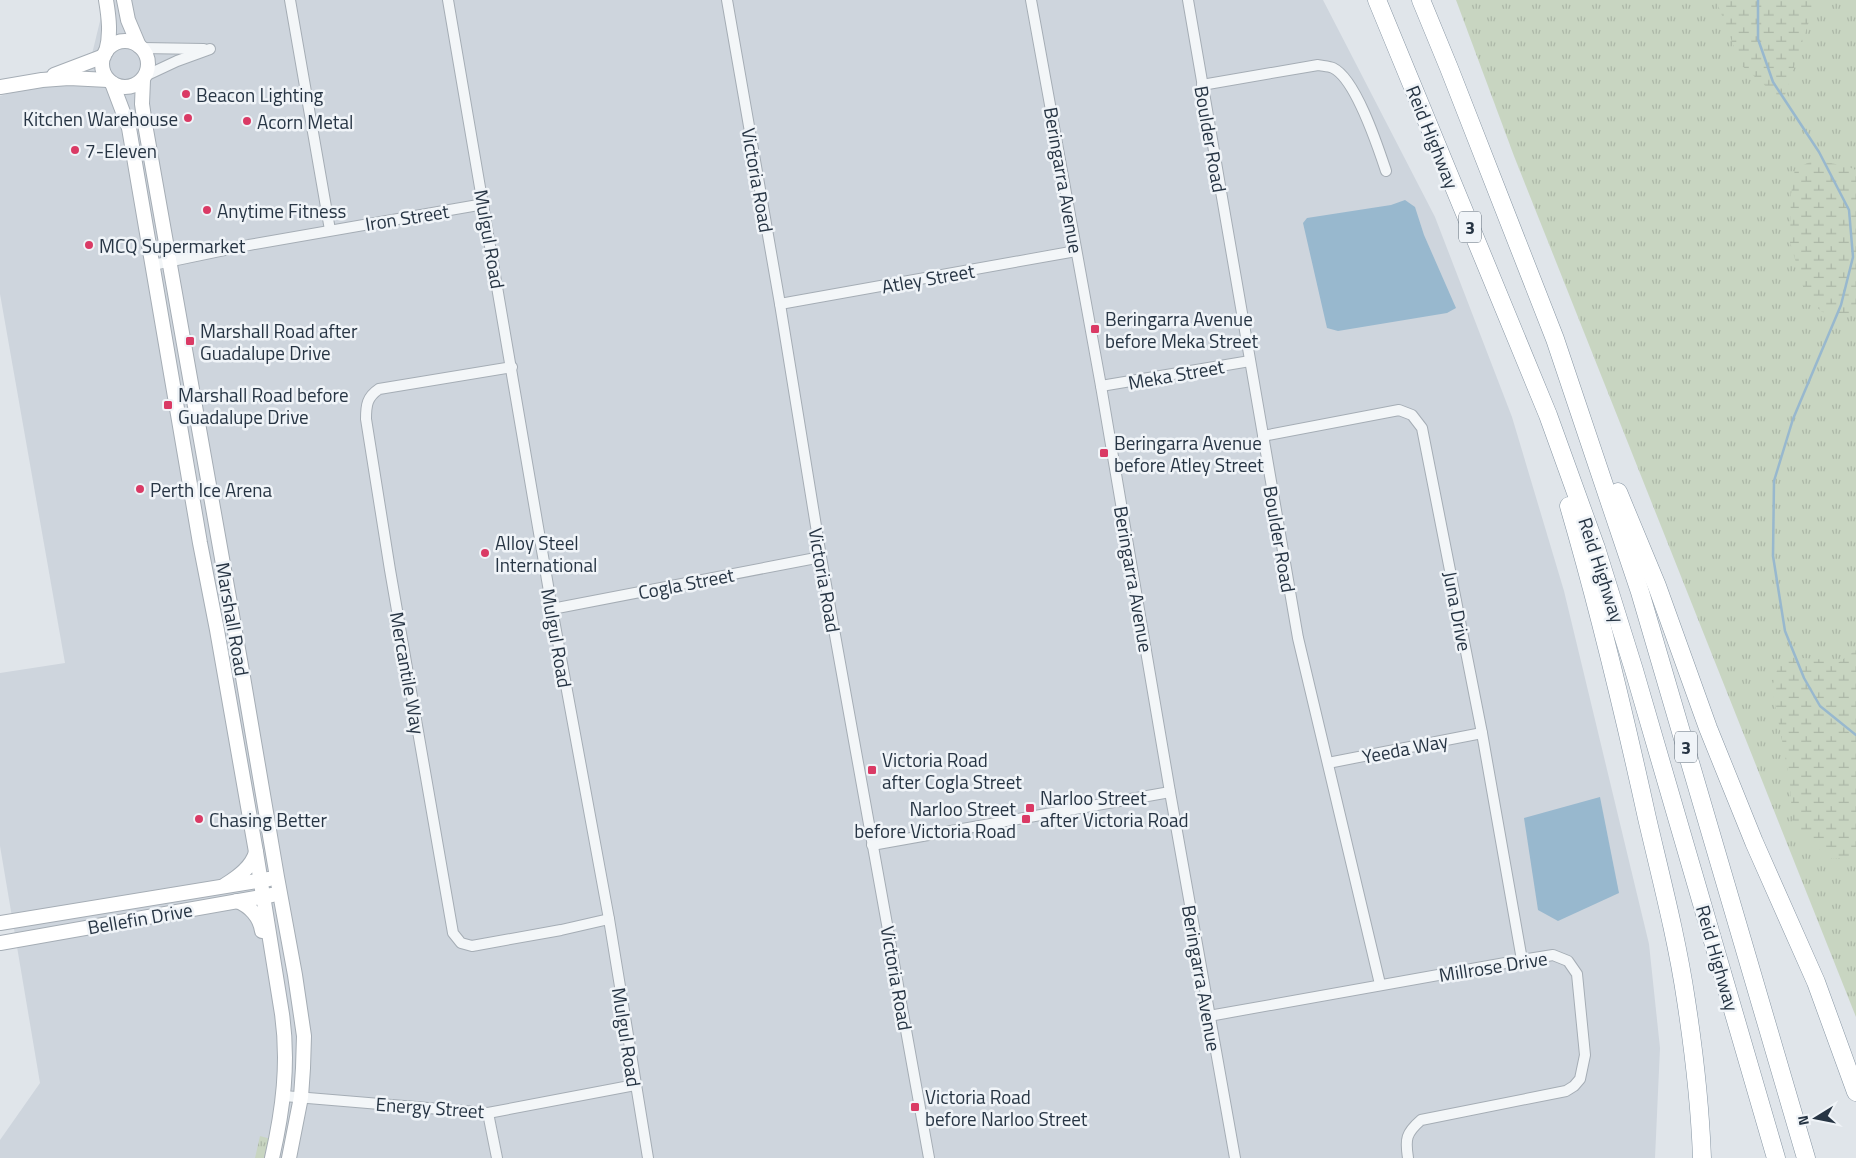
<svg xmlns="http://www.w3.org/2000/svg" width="1856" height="1158" font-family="'Titillium Web',sans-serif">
<defs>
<pattern id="grass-tufts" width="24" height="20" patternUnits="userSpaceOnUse" patternTransform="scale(1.25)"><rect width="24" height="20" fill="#c8d5c1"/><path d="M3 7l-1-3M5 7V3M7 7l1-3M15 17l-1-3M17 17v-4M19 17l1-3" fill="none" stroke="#acb7a7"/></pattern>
<pattern id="wetland-marsh" width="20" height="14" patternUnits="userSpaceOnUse" patternTransform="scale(1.25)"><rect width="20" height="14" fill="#c8d5c1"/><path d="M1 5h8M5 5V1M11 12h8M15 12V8" fill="none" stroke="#acb7a7"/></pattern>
</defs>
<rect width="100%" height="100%" fill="#e0e5ea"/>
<!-- built -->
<polygon fill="#ced5dd" points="99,0 1323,0 1435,217 1512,417 1564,591 1649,944 1660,1048 1655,1158 0,1158 0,1140 40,1083 0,846 0,673 65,663 0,294 0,96 10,93 7,79 65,68 92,54 101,17"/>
<!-- grass -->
<g fill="url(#grass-tufts)">
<polygon points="1456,0 1856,0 1856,1017 1514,156"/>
<polygon points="260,1136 271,1139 265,1158 255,1158"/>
</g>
<!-- wetland -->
<g fill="url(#wetland-marsh)">
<polygon points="1716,0 1816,0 1783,101 1741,65"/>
<polygon points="1814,160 1846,166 1856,170 1856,315 1822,312 1806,297 1790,242 1791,194 1795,169"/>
<polygon points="1856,650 1856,857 1832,859 1793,830 1790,783 1772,687 1781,657 1817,659 1839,662"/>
</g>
<!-- water -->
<g fill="#98b8ce">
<polygon points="1405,200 1415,207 1424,235 1456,308 1447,313 1338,331 1327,328 1303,223 1307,218 1391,205"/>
<polygon points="1600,797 1619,893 1558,921 1538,910 1524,818"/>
</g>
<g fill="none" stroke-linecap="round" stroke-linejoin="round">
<!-- stream -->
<polyline stroke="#98b8ce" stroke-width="2.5" points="1758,0 1758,39 1773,82 1819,152 1849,210 1853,257 1841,305 1793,419 1774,481 1773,556 1785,631 1804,678 1820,706 1856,735"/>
<defs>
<g id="street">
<polyline points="290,0 330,230"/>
<polyline points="448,0 552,609 609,919 648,1158"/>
<polyline points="727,0 780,304 821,557 929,1158"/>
<polyline points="1031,0 1101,386 1170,792 1235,1158"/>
<polyline points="1188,0 1298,638 1380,984"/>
<polyline points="142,48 204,49"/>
<polyline points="145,76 177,61 210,49"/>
<path d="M1202 85 1318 65C1322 66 1329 66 1333 68 1356 79 1378 147 1386 171"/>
<polyline points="153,265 249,245 484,204"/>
<polyline points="780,304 1076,251"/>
<path d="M512 367 379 389C367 397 366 405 366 419L390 570 453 933 461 943 472 946 561 930 609 919"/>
<polyline points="1101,386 1250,361"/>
<polyline points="1263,436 1399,410 1412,415 1422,428 1482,733 1522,960"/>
<polyline points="552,609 821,557"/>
<polyline points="1328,763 1482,733"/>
<polyline points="872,845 1170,792"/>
<path d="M1209 1016 1522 960 1553 955 1568 961 1577 974 1585 1055 1580 1079 1574 1086 1566 1091 1421 1120C1406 1133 1405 1139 1408 1158"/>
<polyline points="284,1096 488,1113 635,1085"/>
<polyline points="488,1113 497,1158"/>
</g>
<g id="secondary">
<polyline points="124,0 128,20 139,46"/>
<circle cx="125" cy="64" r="23"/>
<path d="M106 52C111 35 109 18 106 0"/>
<polyline points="54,75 104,56"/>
<polyline points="143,80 142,104 145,124 243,677 277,877 295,975 304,1036 303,1068 301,1097 289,1158"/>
<path d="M112 83 129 128 200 543 217 630 256 852 282 1014C289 1063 283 1110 272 1158"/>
<polyline points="0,87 42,80 69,78 108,80"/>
<path d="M225 885C238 877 252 867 256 852"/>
<path d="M237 901C250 906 260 917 262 931"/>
<polyline points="0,923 269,879"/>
<polyline points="0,943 272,895"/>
</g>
<g id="highway">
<polyline points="1377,0 1548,415 1596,548 1634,670 1776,1158"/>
<polyline points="1421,0 1449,68 1555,339 1640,592 1806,1158"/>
<polyline points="1618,492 1657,586 1708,728 1754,842 1816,982 1856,1092"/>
<path d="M1569 506C1599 609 1624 713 1647 818 1661 878 1677 939 1686 1000 1694 1052 1700 1105 1702 1158"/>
</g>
</defs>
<!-- street casing -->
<use href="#street" stroke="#a5adb5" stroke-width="12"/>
<!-- secondary casing -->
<use href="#secondary" stroke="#a5adb5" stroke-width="16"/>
<!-- highway casing -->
<use href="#highway" stroke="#8695a3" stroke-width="19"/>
<!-- street -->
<use href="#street" stroke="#f3f6f8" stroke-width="10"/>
<!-- secondary -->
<use href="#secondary" stroke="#fff" stroke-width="14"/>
<!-- highway -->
<use href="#highway" stroke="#fff" stroke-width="18"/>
</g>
<!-- markers -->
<g fill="#da3a65" stroke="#f0f4f8" stroke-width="2">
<circle cx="186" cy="94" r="5"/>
<circle cx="188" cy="118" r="5"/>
<circle cx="247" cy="121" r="5"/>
<circle cx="75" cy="150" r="5"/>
<circle cx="207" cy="210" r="5"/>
<circle cx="89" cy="245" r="5"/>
<rect x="1090" y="324" width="10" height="10" rx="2.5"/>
<rect x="185" y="336" width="10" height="10" rx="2.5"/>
<rect x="163" y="400" width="10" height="10" rx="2.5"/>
<rect x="1099" y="448" width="10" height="10" rx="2.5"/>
<circle cx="140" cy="489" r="5"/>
<circle cx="485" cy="553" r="5"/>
<rect x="867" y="765" width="10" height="10" rx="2.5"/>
<rect x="1025" y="803" width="10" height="10" rx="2.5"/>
<circle cx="199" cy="819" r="5"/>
<rect x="1021" y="814" width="10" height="10" rx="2.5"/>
<rect x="910" y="1102" width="10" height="10" rx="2.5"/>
</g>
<g text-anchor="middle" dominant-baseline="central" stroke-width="5" stroke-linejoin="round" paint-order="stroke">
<!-- shield labels -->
<g fill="#f0f4f8" stroke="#636e7a" stroke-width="1">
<rect x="1459" y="211.5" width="22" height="31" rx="4"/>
<rect x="1675" y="731.5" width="22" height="31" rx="4"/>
</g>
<g font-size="18" font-weight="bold" fill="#273544">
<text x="1470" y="227">3</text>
<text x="1686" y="747">3</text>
</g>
<!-- poi labels -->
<g font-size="19" fill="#273544" stroke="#f0f4f8" text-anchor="start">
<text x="196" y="94">Beacon Lighting</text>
<text x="178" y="118" text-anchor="end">Kitchen Warehouse</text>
<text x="257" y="121">Acorn Metal</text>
<text x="85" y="150">7-Eleven</text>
<text x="217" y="210">Anytime Fitness</text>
<text x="99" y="245">MCQ Supermarket</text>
<text x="1105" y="318">Beringarra Avenue<tspan x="1105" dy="22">before Meka Street</tspan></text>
<text x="200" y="330">Marshall Road after<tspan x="200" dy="22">Guadalupe Drive</tspan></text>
<text x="178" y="394">Marshall Road before<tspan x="178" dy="22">Guadalupe Drive</tspan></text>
<text x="1114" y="442">Beringarra Avenue<tspan x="1114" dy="22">before Atley Street</tspan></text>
<text x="150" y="489">Perth Ice Arena</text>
<text x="495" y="542">Alloy Steel<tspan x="495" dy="22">International</tspan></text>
<text x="882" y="759">Victoria Road<tspan x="882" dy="22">after Cogla Street</tspan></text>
<text x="1040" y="797">Narloo Street<tspan x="1040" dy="22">after Victoria Road</tspan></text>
<text x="1016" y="808" text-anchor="end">Narloo Street<tspan x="1016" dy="22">before Victoria Road</tspan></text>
<text x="209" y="819">Chasing Better</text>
<text x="925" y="1096">Victoria Road<tspan x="925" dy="22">before Narloo Street</tspan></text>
</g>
<!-- street labels -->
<g font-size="19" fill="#273544" stroke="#f0f4f8">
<text transform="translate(1433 137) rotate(68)">Reid Highway</text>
<text transform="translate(1211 139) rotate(80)">Boulder Road</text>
<text transform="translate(758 180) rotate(80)">Victoria Road</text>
<text transform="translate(1064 180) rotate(80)">Beringarra Avenue</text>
<text transform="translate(407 217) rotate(-9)">Iron Street</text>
<text transform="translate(490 239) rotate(80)">Mulgul Road</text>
<text transform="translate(928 278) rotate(-10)">Atley Street</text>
<text transform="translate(1176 374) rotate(-10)">Meka Street</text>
<text transform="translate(1280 539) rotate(80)">Boulder Road</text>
<text transform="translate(1602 570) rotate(72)">Reid Highway</text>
<text transform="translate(1134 579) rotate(80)">Beringarra Avenue</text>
<text transform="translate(825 580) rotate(80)">Victoria Road</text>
<text transform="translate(686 583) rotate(-11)">Cogla Street</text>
<text transform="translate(1458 611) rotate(79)">Juna Drive</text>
<text transform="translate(233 619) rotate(80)">Marshall Road</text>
<text transform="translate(557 638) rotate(80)">Mulgul Road</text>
<text transform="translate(408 673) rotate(80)">Mercantile Way</text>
<text transform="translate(1405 748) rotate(-11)">Yeeda Way</text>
<text transform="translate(140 918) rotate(-10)">Bellefin Drive</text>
<text transform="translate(1718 958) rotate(74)">Reid Highway</text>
<text transform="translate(1493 966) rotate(-9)">Millrose Drive</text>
<text transform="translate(897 978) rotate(80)">Victoria Road</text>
<text transform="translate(1202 978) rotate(80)">Beringarra Avenue</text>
<text transform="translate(627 1037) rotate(81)">Mulgul Road</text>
<text transform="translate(430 1107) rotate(4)">Energy Street</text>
</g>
</g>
<!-- north arrow -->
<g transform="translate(1816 1118) rotate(260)" stroke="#f0f4f8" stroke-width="4" paint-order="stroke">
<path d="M0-4L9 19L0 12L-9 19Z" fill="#273544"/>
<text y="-8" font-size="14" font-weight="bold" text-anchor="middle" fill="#273544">N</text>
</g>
</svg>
